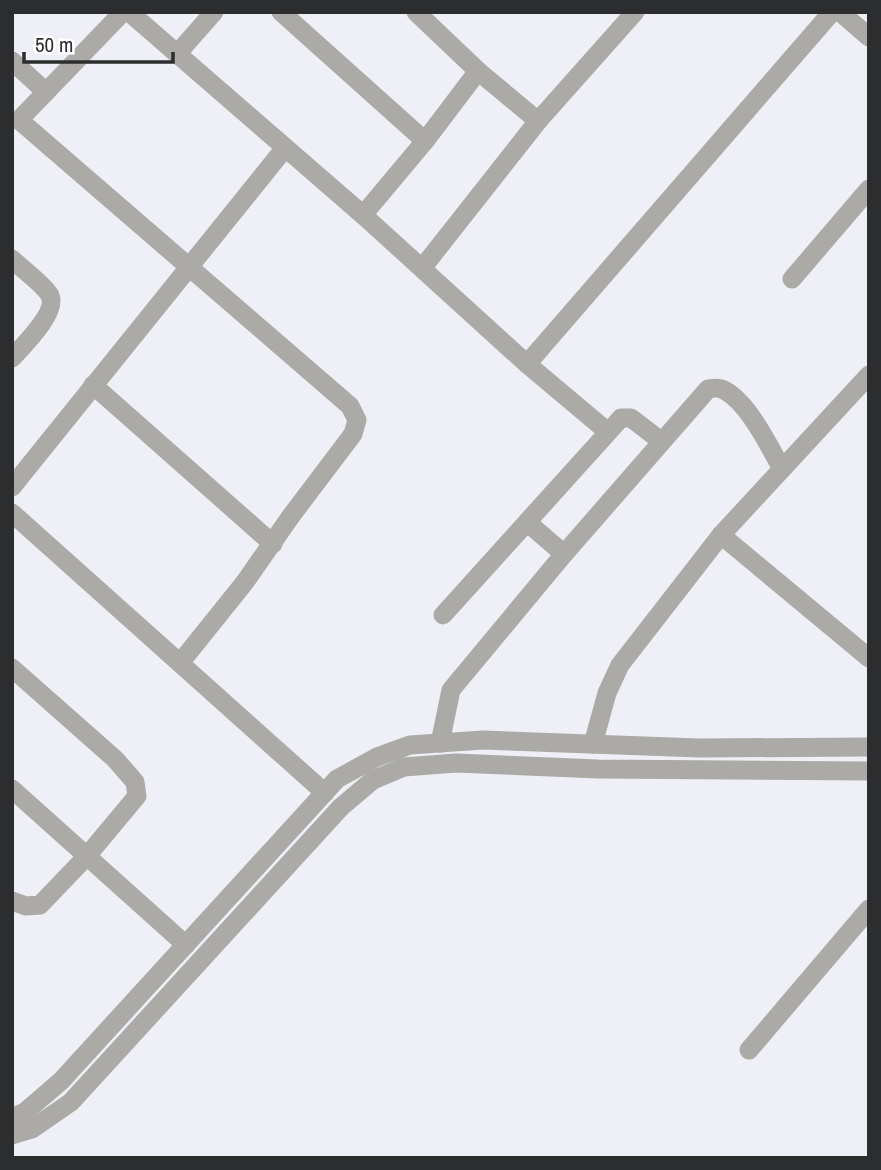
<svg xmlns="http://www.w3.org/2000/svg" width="881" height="1170" font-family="'Archivo Narrow',sans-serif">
<rect width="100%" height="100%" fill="#eff0f7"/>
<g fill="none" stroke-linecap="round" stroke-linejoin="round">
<!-- minor -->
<g stroke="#abaaa7" stroke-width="19">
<polyline points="123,12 19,120 350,406 357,420 353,434 291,516 245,582 180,663"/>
<polyline points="129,12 363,215 527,364 608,432"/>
<polyline points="281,12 425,141"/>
<polyline points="416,12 478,71 538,121 423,267"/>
<polyline points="840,12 869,37"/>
<polyline points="177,54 214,12"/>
<polyline points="12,61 46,92"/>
<polyline points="538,121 635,12"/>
<polyline points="363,215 425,141 478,71"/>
<path d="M12 259C22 269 42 283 49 294 60 310 23 346 12 358"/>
<polyline points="792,279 869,189"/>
<polyline points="527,364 832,12"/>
<polyline points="93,385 273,544"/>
<polyline points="12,487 285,148"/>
<polyline points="12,513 325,793"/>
<polyline points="721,535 869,658"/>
<path d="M564 554 708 389C713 388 719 387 724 390 748 402 769 446 782 469"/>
<polyline points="443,615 621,418 631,418 661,441"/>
<polyline points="12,668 115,759 135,782 137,796 87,856 40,905 26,906 12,901"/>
<polyline points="440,743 451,690 564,554 528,523"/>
<polyline points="593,744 607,693 620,665 721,535 869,375"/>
<polyline points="12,789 186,945"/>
<polyline points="749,1050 869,909"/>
</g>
<!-- tertiary -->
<g stroke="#abaaa7" stroke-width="19">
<polyline points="12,1117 25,1112 61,1081 337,779 377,757 410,745 483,740 699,748 869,747"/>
<polyline points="12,1135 32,1129 71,1102 341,807 373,780 404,767 456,763 598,769 869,771"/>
</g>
</g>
<!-- border -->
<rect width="881" height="1170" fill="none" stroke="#2c2d2f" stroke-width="28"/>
<!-- scale -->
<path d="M24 52v10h149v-10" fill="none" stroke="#2c2d2f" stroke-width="3.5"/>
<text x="35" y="52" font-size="21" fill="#2c2d2f" stroke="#ffffff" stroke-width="5" paint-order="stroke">50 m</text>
</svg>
